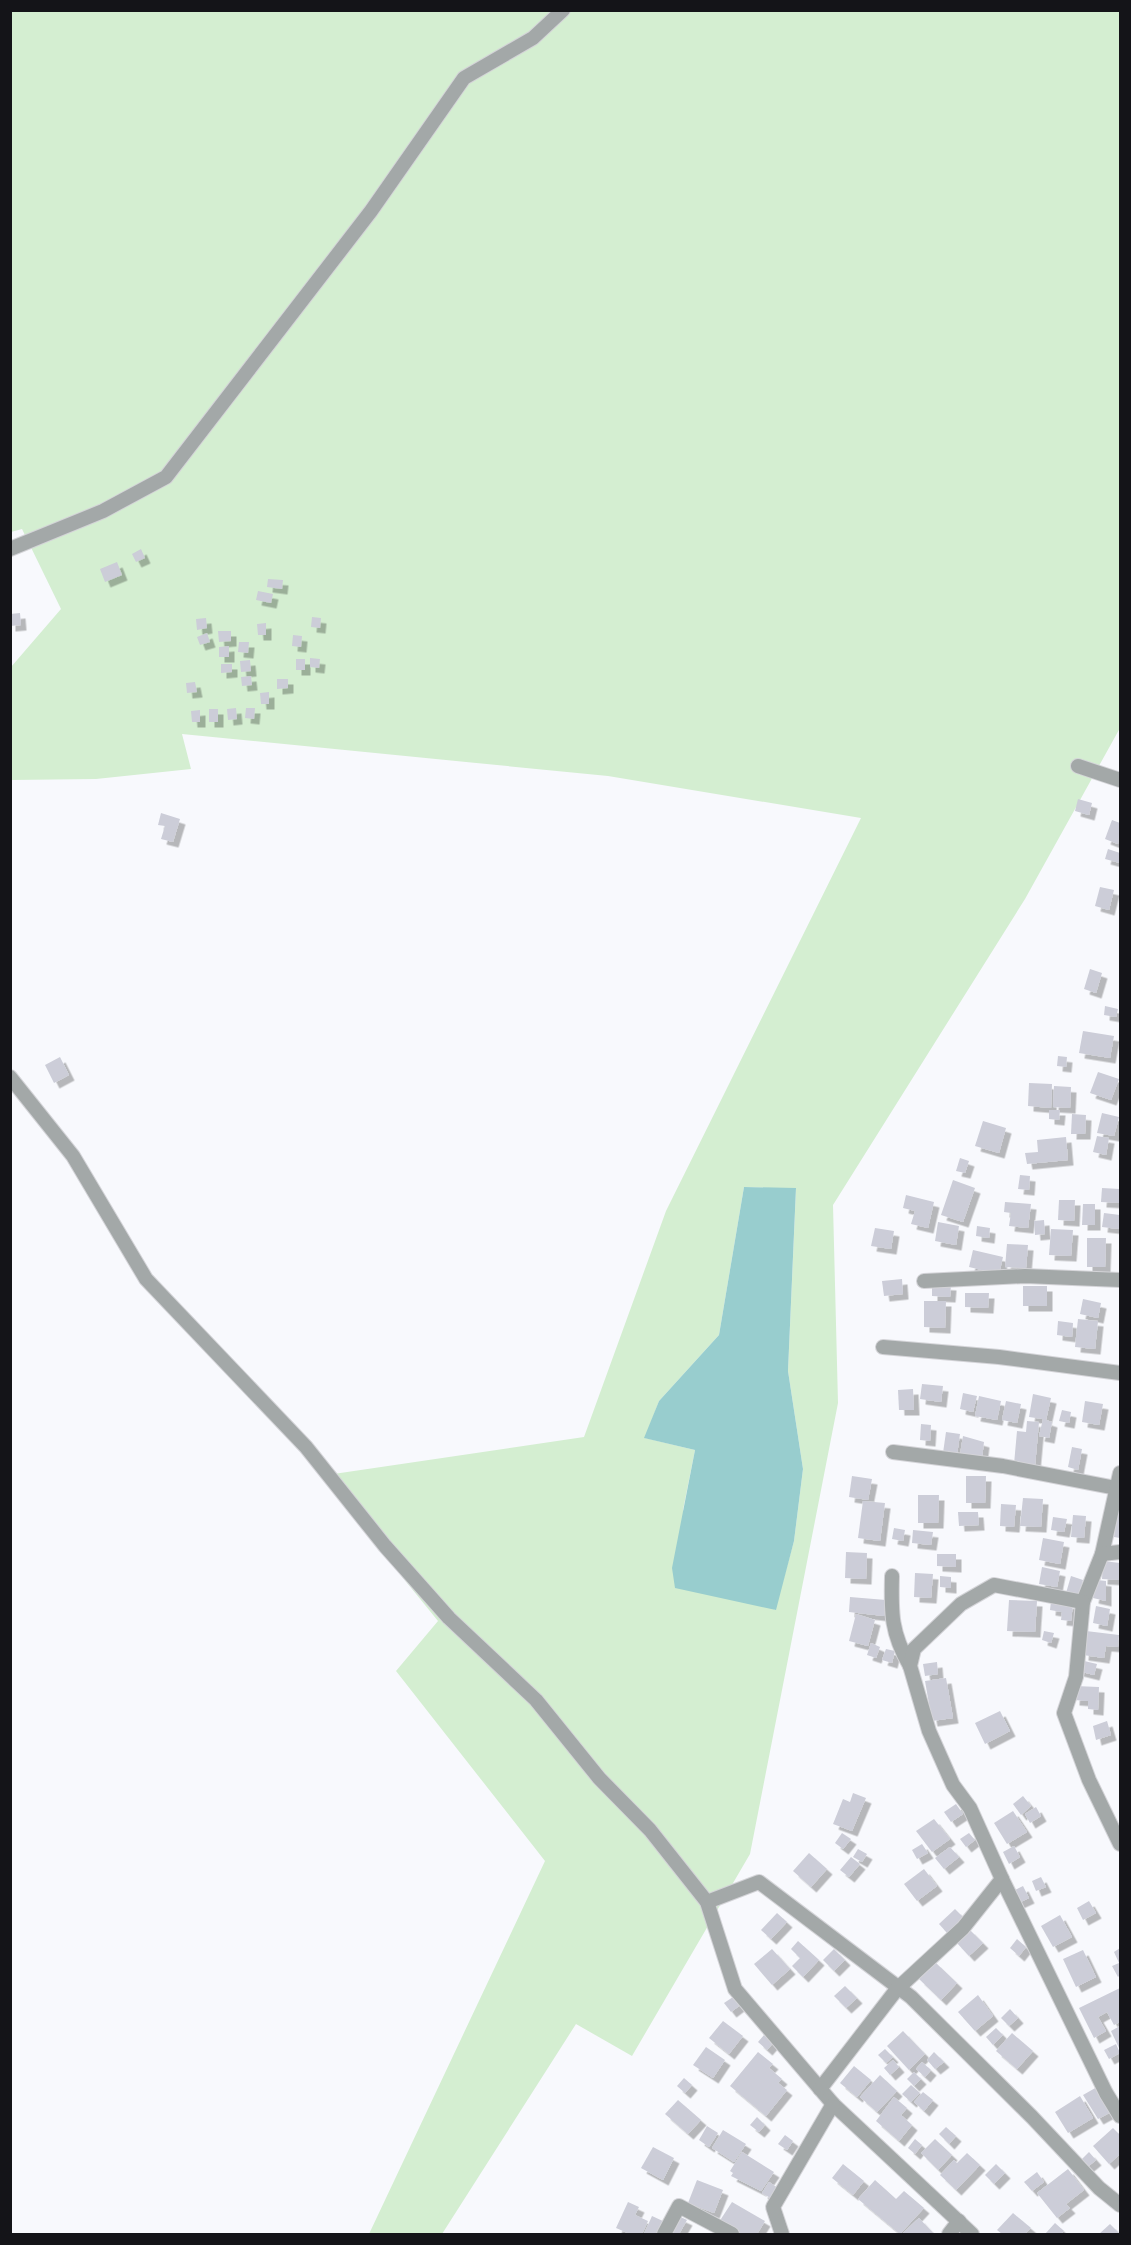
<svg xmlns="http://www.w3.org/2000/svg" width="1131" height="2245" font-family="'Roboto Condensed',sans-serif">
<defs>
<filter id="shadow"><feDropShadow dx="5.5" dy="5.5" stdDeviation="0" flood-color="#0004"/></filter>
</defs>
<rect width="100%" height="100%" fill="#f8f9fd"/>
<!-- green -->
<path fill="#d4eed1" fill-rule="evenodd" d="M11 11H1120V728L1025 899 833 1205 838 1403 750 1854 632 2056 576 2024 442 2234H369L545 1861 396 1671 438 1621 320 1476 584 1437 666 1211 861 818 608 776 182 734 191 769 96 779 11 780V667L61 609 22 529 11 532ZM744 1187 796 1189 788 1371 803 1469 794 1541 775 1610 683 1510 695 1450 645 1438 659 1401 719 1335Z"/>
<!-- water -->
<polygon fill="#98cdce" points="744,1187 796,1188 788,1371 803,1469 794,1541 776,1610 675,1588 672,1568 695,1450 644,1438 659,1401 719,1335"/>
<!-- building -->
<g fill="#cccdd8" filter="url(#shadow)">
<polygon points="141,549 145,558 136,562 132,554"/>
<polygon points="117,562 122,575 105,582 100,569"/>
<polygon points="268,579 283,580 282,589 267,587"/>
<polygon points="258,591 273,594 271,603 256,600"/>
<polygon points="20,613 21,625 10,626 10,614"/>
<polygon points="312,617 321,618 320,628 311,627"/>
<polygon points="206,618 207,628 197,630 196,619"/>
<polygon points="266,623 266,635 258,635 257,624"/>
<polygon points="218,631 231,631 231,641 219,642"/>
<polygon points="207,633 210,642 200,645 197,637"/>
<polygon points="293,635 302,636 301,647 292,646"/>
<polygon points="239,642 249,642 248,653 238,652"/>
<polygon points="229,646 229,657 219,657 219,647"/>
<polygon points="310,658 320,659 319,668 310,667"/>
<rect x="296" y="659" width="9" height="11"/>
<polygon points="250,660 251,671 241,672 240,661"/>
<polygon points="221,664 232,664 232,672 221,673"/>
<polygon points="251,676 252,685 242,686 241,677"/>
<polygon points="277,679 288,679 288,688 277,689"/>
<polygon points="195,682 197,692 187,693 186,683"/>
<polygon points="269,692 269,704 261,704 260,693"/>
<polygon points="236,708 237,719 228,720 227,709"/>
<polygon points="246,708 255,708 254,719 245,718"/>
<rect x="209" y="709" width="9" height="13"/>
<polygon points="200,710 200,722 192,722 191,711"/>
<polygon points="1078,799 1092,803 1089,815 1075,811"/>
<polygon points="161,813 180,819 173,842 161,839 165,826 158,825"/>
<polygon points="1112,820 1120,823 1118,844 1105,839"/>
<polygon points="1108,849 1120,853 1120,863 1105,859"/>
<polygon points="1100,887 1114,890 1109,910 1095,906"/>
<polygon points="1090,969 1102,973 1096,993 1084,989"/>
<polygon points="1105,1006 1118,1009 1116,1017 1104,1015"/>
<polygon points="1083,1031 1114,1036 1110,1058 1079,1053"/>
<polygon points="1058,1056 1067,1057 1066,1067 1057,1066"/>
<polygon points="60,1057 69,1075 54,1083 45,1065"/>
<polygon points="1098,1072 1119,1079 1111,1100 1090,1093"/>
<polygon points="1029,1083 1052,1084 1051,1108 1028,1106"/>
<polygon points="1054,1086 1071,1087 1070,1108 1053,1107"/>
<polygon points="1049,1110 1060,1110 1059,1120 1049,1119"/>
<polygon points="1102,1113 1119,1117 1114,1136 1097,1133"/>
<polygon points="1072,1114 1086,1115 1085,1134 1071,1134"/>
<polygon points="983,1121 1006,1128 999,1153 975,1146"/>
<polygon points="1097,1136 1109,1138 1106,1155 1093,1152"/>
<polygon points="1066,1137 1068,1160 1027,1164 1025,1153 1038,1152 1037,1140"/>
<polygon points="960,1158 969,1161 965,1173 956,1171"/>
<polygon points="1020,1175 1030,1176 1029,1190 1018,1189"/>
<polygon points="953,1180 975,1188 963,1222 941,1215"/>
<polygon points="1102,1188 1120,1189 1120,1203 1101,1202"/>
<polygon points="906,1195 934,1202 928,1228 911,1224 915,1211 903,1208"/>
<polygon points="1059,1200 1075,1200 1074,1221 1058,1220"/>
<polygon points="1005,1202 1031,1204 1028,1228 1009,1226 1011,1213 1004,1212"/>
<polygon points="1083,1204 1095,1204 1095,1225 1082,1225"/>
<polygon points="1104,1213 1120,1215 1119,1229 1102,1227"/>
<polygon points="1044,1220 1045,1234 1035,1235 1034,1221"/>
<polygon points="938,1222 959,1226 956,1245 935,1241"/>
<polygon points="977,1226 990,1228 989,1238 976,1236"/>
<polygon points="875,1228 894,1231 891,1249 871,1246"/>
<polygon points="1051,1229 1073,1230 1071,1256 1049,1255"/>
<polygon points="1087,1238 1106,1238 1105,1267 1087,1267"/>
<polygon points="1007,1244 1028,1245 1026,1268 1005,1267"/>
<polygon points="973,1250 1003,1257 999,1274 969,1267"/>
<polygon points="902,1279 903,1294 884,1296 882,1281"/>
<polygon points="932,1284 951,1285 950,1297 932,1296"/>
<rect x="1023" y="1286" width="24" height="20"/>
<polygon points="965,1293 989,1293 988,1308 965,1307"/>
<polygon points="1083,1299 1101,1303 1098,1318 1080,1314"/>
<polygon points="924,1301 946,1301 945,1328 924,1327"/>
<polygon points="1078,1319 1098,1321 1095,1349 1075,1347"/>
<polygon points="1058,1321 1073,1323 1072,1337 1057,1335"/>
<polygon points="922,1384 943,1386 941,1402 920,1399"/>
<polygon points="913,1389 914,1410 899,1410 898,1390"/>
<polygon points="963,1393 977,1396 973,1412 960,1409"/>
<polygon points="1033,1394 1051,1398 1046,1420 1052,1422 1049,1438 1039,1436 1043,1419 1029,1417"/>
<polygon points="979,1396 1001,1401 997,1420 975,1416"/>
<polygon points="1006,1401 1021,1404 1017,1423 1002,1420"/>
<polygon points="1085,1401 1103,1404 1099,1425 1082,1422"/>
<polygon points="1062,1410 1071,1412 1069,1423 1059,1421"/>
<polygon points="1027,1421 1039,1422 1035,1466 1014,1464 1017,1431 1026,1432"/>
<polygon points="921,1424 931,1425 930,1441 920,1440"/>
<polygon points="946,1432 960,1434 957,1455 943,1453"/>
<polygon points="963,1436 984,1442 982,1458 960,1455"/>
<polygon points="1072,1447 1082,1449 1078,1470 1068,1467"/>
<polygon points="852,1476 872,1479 868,1500 849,1497"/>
<polygon points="966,1476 986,1476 985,1503 966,1503"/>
<polygon points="918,1495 939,1495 938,1523 918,1523"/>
<polygon points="1023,1498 1043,1499 1041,1527 1020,1526"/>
<polygon points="863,1501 885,1503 880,1541 858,1538"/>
<polygon points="1001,1504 1016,1505 1014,1527 1000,1526"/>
<polygon points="958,1512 978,1512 979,1525 959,1526"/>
<polygon points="1113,1513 1120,1514 1120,1538 1114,1537 1116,1521"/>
<polygon points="1073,1515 1086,1516 1084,1538 1071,1537"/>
<polygon points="1053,1517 1067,1519 1064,1532 1051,1530"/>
<polygon points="894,1528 905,1530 903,1541 892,1539"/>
<polygon points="913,1530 933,1532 931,1545 912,1543"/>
<polygon points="1043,1538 1064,1542 1060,1564 1039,1560"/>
<polygon points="846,1552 867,1553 866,1579 845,1578"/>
<polygon points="937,1554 956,1554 956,1567 937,1566"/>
<polygon points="1103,1561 1120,1563 1120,1580 1102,1579"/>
<polygon points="1042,1567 1060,1571 1057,1587 1039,1584"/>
<polygon points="915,1573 933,1574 931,1598 914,1597"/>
<polygon points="940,1576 951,1577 951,1588 940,1587"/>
<polygon points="1071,1576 1083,1580 1078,1597 1066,1593"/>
<polygon points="1097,1580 1106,1581 1106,1601 1093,1598"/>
<polygon points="850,1597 886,1600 884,1616 849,1612"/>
<polygon points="1009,1600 1037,1601 1035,1632 1007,1631"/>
<polygon points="1051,1601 1073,1604 1071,1621 1061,1620 1062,1612 1050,1610"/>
<polygon points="1096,1606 1110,1609 1107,1626 1093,1623"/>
<polygon points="856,1614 875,1620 868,1646 849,1641"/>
<polygon points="1044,1631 1054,1633 1051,1643 1042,1640"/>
<polygon points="1086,1631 1119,1635 1118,1647 1106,1646 1104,1658 1083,1655"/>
<polygon points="871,1643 880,1647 876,1658 867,1655"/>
<polygon points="886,1649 895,1651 892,1663 882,1660"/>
<polygon points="1080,1660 1097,1664 1094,1675 1078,1671"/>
<polygon points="937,1662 938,1674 925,1676 923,1664"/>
<polygon points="946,1678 953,1718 932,1721 925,1681"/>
<polygon points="1075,1686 1099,1687 1098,1710 1088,1709 1088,1701 1074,1700"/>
<polygon points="1000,1711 1010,1731 985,1744 975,1723"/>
<polygon points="1107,1721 1111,1735 1096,1740 1093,1726"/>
<polygon points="853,1793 866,1798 852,1831 833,1824 843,1799 850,1802"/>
<polygon points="1023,1796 1031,1806 1021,1815 1013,1804"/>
<polygon points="956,1804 963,1814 951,1822 944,1812"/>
<polygon points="1036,1807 1041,1816 1030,1823 1025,1814"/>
<polygon points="1013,1811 1027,1832 1007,1844 994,1823"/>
<polygon points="934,1819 950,1839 932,1852 916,1831"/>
<polygon points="842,1833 851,1839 843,1849 835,1843"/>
<polygon points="969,1833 975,1840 966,1847 960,1839"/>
<polygon points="922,1844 928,1853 917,1859 912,1850"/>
<polygon points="1014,1846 1020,1857 1009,1864 1003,1852"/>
<polygon points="950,1847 959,1857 944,1869 935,1858"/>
<polygon points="858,1849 867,1854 862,1862 853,1857"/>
<polygon points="809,1853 827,1869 811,1887 793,1871"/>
<polygon points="851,1857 860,1864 849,1877 840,1870"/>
<polygon points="924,1869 937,1886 917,1901 904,1884"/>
<polygon points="1041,1877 1046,1887 1036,1891 1032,1881"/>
<polygon points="1023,1886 1029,1898 1016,1904 1011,1892"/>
<polygon points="1089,1901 1096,1913 1083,1920 1077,1908"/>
<polygon points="955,1909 964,1918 948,1934 939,1924"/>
<polygon points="777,1913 787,1922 771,1939 761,1930"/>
<polygon points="1060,1915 1072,1937 1053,1947 1041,1926"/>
<polygon points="969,1929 983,1943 969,1956 956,1942"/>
<polygon points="1017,1939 1026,1947 1019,1956 1010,1948"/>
<polygon points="798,1941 819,1960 803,1977 792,1966 800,1958 791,1949"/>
<polygon points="1120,1948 1120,1975 1118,1977 1112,1966 1119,1963 1114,1952"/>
<polygon points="772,1949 790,1969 772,1985 754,1964"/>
<polygon points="834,1949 845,1960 834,1971 823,1960"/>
<polygon points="1083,1950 1096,1977 1076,1987 1063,1959"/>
<polygon points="935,1962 957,1983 941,2000 919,1979"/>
<polygon points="845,1986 857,1998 846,2008 834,1996"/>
<polygon points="1120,1988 1120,2022 1114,2025 1107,2012 1098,2017 1106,2031 1094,2038 1079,2008"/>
<polygon points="978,1995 993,2016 975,2031 958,2012"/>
<polygon points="733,1997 739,2006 731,2012 724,2003"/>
<polygon points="1010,2009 1018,2018 1009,2026 1001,2018"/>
<polygon points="723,2021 743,2036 729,2054 709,2038"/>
<polygon points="1120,2026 1120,2050 1111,2031"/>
<polygon points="996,2028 1003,2035 993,2045 986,2037"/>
<polygon points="903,2031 925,2054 909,2070 887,2046"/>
<polygon points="1012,2033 1033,2051 1017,2069 996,2051"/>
<polygon points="764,2035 773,2043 767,2050 758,2042"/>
<polygon points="1116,2044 1120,2053 1109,2059 1104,2050"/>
<polygon points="706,2047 725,2060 713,2078 693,2065"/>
<polygon points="885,2049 893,2057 886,2063 878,2055"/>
<polygon points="758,2052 773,2064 769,2068 782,2079 778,2083 787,2090 766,2116 730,2086"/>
<polygon points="934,2052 944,2062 935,2069 927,2060"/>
<polygon points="893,2060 899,2067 890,2075 884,2068"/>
<polygon points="922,2062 931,2070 925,2077 916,2069"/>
<polygon points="854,2066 871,2080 857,2097 840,2083"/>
<polygon points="914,2072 921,2079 914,2086 907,2079"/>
<polygon points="880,2075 897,2091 877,2112 860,2097"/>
<polygon points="684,2078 692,2085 685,2093 677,2086"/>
<polygon points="911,2085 920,2093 911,2102 902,2094"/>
<polygon points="1097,2087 1111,2112 1098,2119 1083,2095"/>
<polygon points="923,2092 933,2100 924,2111 914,2102"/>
<polygon points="1080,2096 1093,2118 1068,2133 1055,2112"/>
<polygon points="894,2097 907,2108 901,2115 912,2125 899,2141 876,2121"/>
<polygon points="678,2100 701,2120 688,2134 665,2114"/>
<polygon points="757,2117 765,2125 759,2132 750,2125"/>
<polygon points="707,2126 718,2133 709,2147 699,2140"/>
<polygon points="946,2127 956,2136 949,2144 939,2134"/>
<polygon points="1113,2128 1120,2135 1120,2154 1109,2164 1093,2146"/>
<polygon points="723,2130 746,2144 734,2162 712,2148"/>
<polygon points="785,2135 793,2141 787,2150 778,2144"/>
<polygon points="915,2139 922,2145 915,2154 908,2148"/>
<polygon points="935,2139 952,2155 938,2170 921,2153"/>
<polygon points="653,2147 674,2158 663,2180 641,2168"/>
<polygon points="742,2152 774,2172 761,2191 731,2176 733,2173 730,2171"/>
<polygon points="1089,2152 1096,2160 1085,2169 1079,2162"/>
<polygon points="967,2153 980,2165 956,2190 940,2175 954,2160 957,2163"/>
<polygon points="843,2164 864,2181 853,2195 832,2178"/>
<polygon points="996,2164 1005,2173 994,2184 985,2175"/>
<polygon points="1068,2169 1084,2190 1066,2204 1070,2208 1057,2218 1037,2193"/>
<polygon points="1037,2172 1044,2182 1032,2191 1024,2182"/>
<polygon points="697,2180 723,2190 714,2213 688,2203"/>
<polygon points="875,2180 896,2199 904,2191 924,2208 900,2234 858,2199"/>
<polygon points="769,2182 778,2188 772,2199 762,2193"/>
<polygon points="628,2202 639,2207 635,2215 648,2221 642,2234 630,2234 616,2228"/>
<polygon points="732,2202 765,2221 757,2234 741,2234 719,2222"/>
<polygon points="1013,2213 1031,2228 1025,2234 1002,2234 997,2230"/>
<polygon points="676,2215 687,2220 679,2234 673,2234 668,2232"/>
<polygon points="652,2216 665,2222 659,2234 644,2234"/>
<polygon points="919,2218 934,2234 902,2234"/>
<polygon points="1055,2223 1064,2231 1061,2234 1045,2234"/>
<polygon points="1110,2224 1120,2234 1099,2234"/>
</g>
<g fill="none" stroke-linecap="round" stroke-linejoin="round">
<defs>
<g id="street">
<polyline points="10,549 103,511 166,477 371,211 464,78 533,38 563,10"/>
<polyline points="1078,766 1120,780"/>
<polyline points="10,1077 73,1156 146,1279 306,1447 385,1546 449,1618 536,1700 599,1778 650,1830 707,1902 735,1989 833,2104 972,2234"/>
<polyline points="924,1281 1025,1276 1120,1280"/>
<polyline points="883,1347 999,1357 1120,1373"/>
<polyline points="893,1452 1003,1466 1116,1488"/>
<polyline points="1120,1473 1102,1554 1083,1602 1076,1677 1064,1713 1089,1780 1120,1844"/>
<polyline points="1102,1554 1120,1552"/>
<path d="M892 1576C891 1613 891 1633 910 1666"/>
<polyline points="1083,1602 994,1585 961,1604 914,1649 910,1666 929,1731 953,1785 970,1808 1002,1879 1106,2093 1120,2116"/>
<polyline points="707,1902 759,1882 911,1997 1032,2117 1099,2188 1120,2205"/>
<polyline points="820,2089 897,1989 963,1928 1002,1879"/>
<polyline points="664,2234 679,2206 732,2234"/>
<polyline points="782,2234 773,2207 833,2104"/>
<polyline points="949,2234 959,2221"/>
</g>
</defs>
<!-- street casing -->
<use href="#street" stroke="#d4d4d8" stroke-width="16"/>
<!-- street -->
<use href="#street" stroke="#a3a8a8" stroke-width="14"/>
</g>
<!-- border -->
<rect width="1131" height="2245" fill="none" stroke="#141418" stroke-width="24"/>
</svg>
